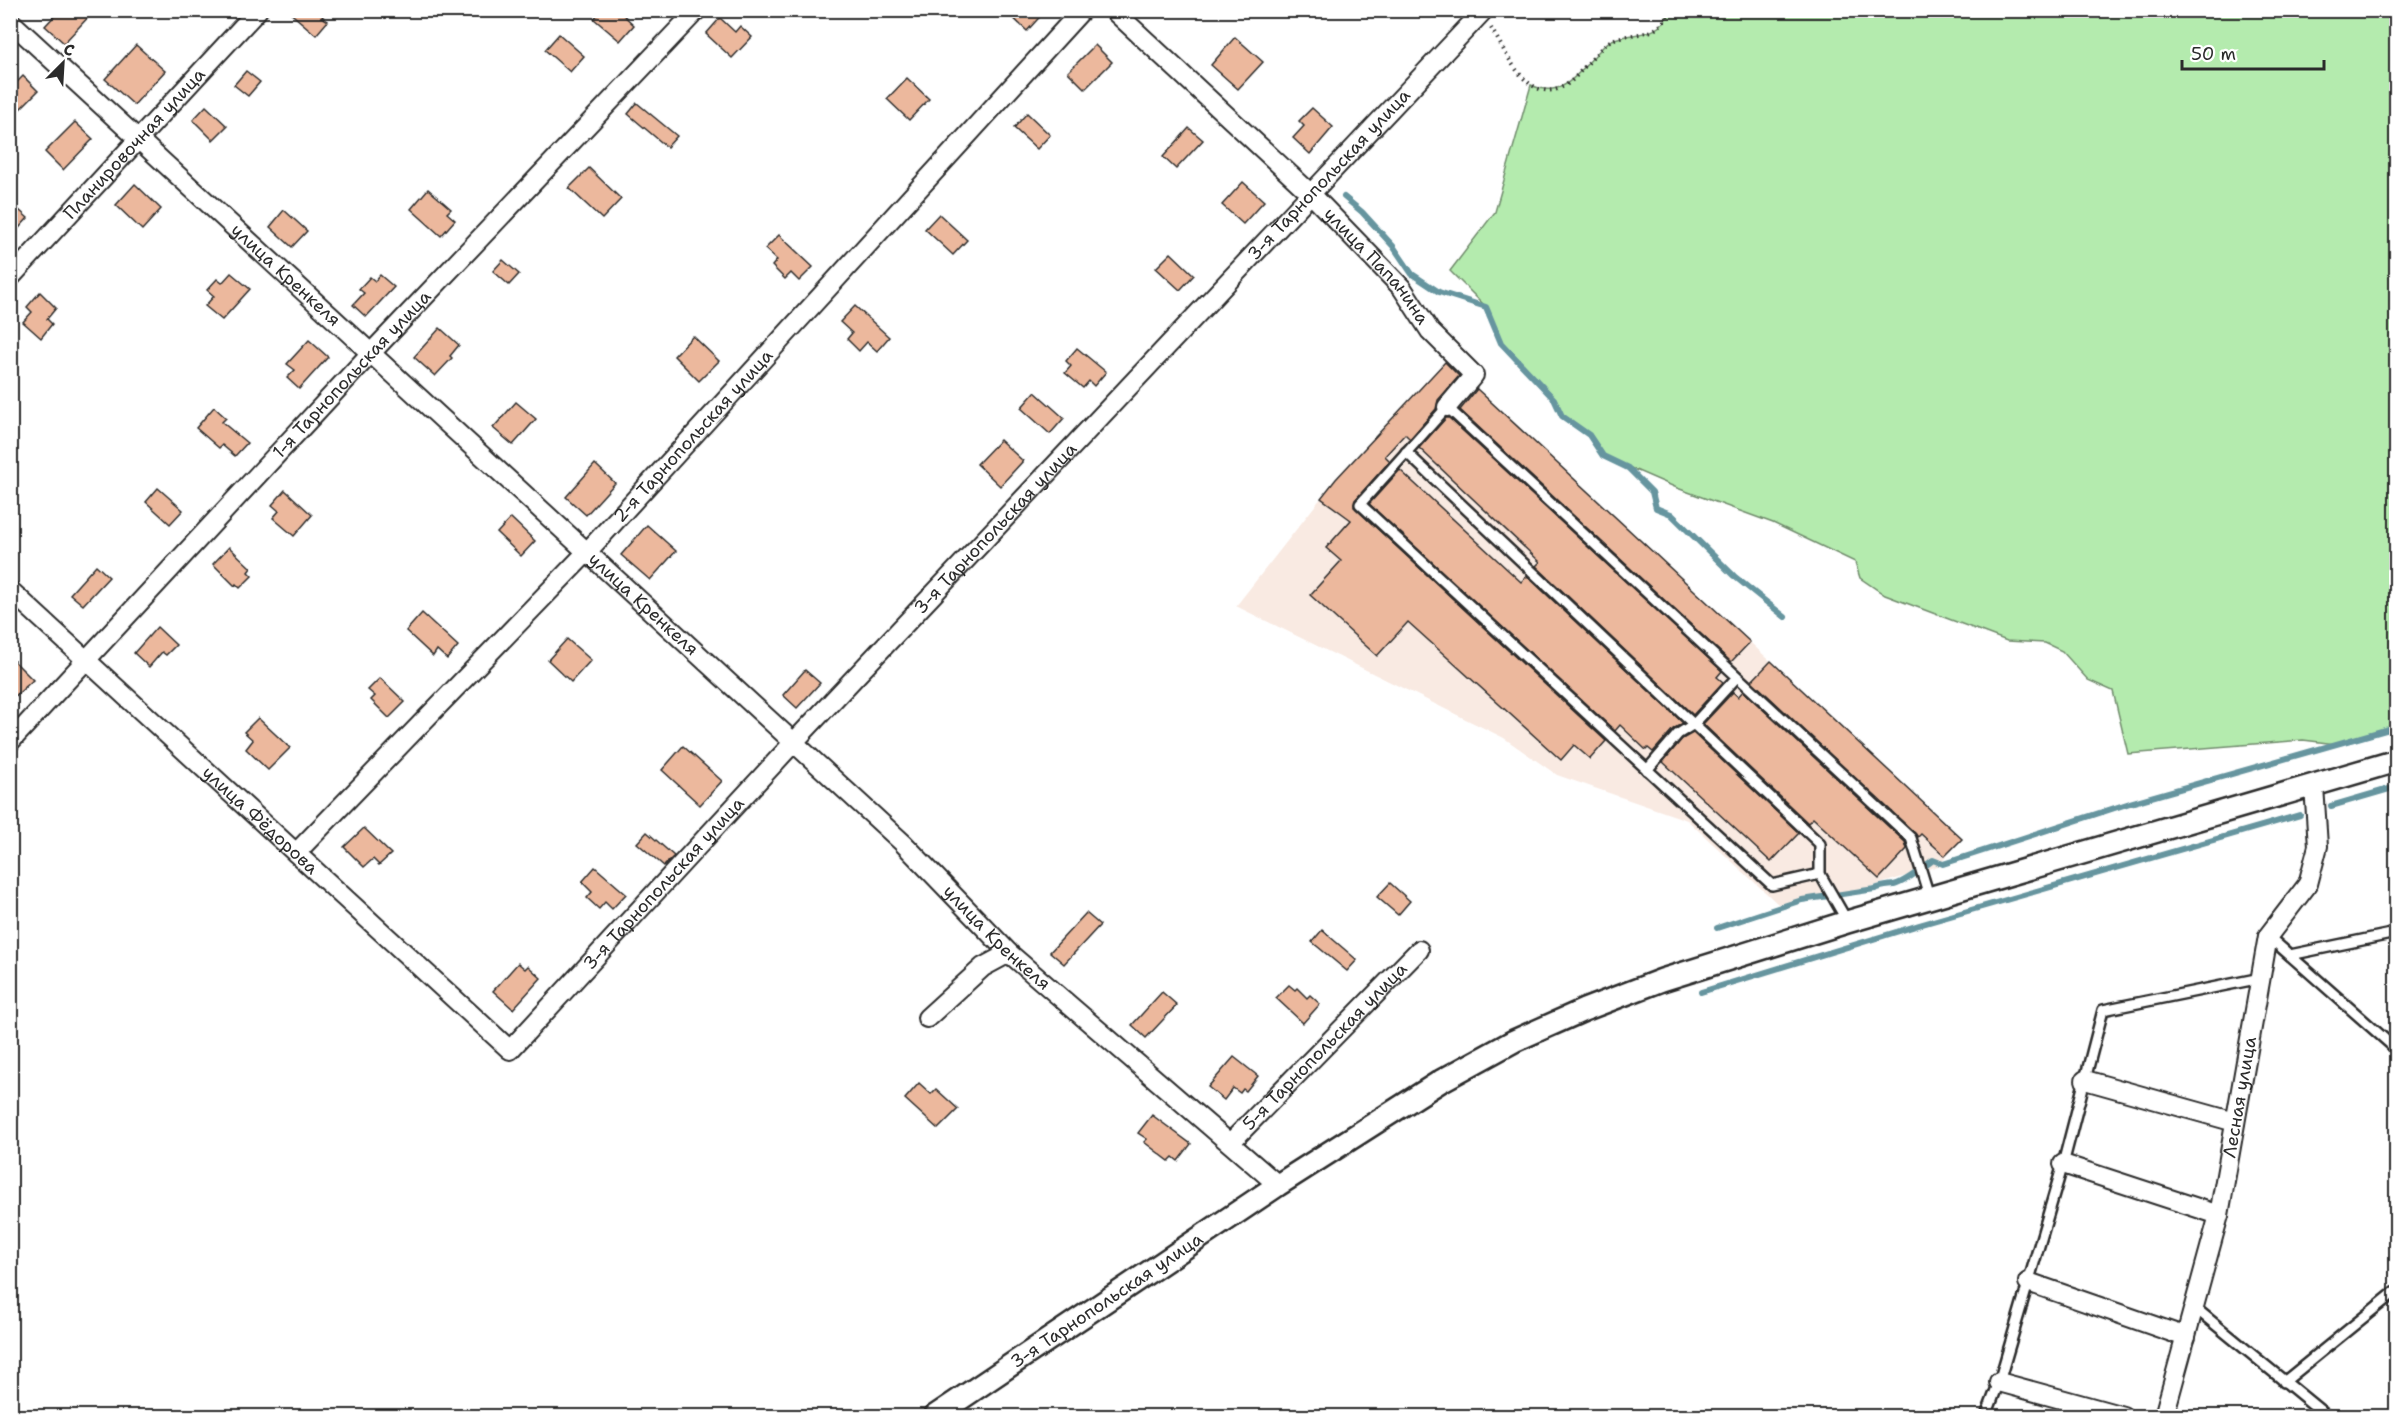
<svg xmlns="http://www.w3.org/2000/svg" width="2407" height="1427" font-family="'Shantell Sans',sans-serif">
<rect width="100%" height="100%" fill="#fff"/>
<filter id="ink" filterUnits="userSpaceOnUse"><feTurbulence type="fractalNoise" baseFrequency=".0167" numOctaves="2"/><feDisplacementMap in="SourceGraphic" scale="12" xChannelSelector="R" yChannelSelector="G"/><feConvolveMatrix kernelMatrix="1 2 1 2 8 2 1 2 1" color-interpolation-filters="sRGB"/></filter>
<g filter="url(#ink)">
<!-- built -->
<polygon fill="#f9eae2" points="1446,360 1962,839 1938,866 1870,887 1778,904 1687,820 1557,775 1504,738 1236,606 1336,479"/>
<!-- green -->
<path fill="#b4ebae" stroke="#708b6c" stroke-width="1.5" d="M1670 11H2396V727L2336 744 2303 740 2128 754 2113 691 2088 680 2062 651 2045 643 2007 641 1885 595 1860 578 1855 562 1773 523 1677 488 1603 456 1589 435 1562 416 1554 399 1501 343 1486 307 1450 271 1495 212 1531 85C1563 100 1578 73 1598 52 1602 48 1607 42 1612 40 1636 30 1657 41 1670 11Z"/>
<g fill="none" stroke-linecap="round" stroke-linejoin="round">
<!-- stream -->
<g stroke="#66959f" stroke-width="6">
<polyline points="1344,197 1362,212 1393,246 1412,274 1439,292 1486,307 1501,343 1554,399 1562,416 1589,435 1603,456 1628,468 1652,492 1656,508 1671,514 1734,576 1785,617"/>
<polyline points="2331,806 2396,787"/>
<path d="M1717 928 1802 900 1875 889C1882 886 1887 886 1894 885 1908 881 1922 868 1933 860L1943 864 2130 803 2396 727"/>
<polyline points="1701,992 1919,925 2300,815"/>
</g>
</g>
<!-- building -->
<g fill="#ecb89d" stroke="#2b2b2b" stroke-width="1.5">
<polygon points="60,10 95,10 64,43 45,26"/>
<polygon points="287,10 328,10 322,17 328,21 316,35"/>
<polygon points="601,10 618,10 634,25 620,41 594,19"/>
<polygon points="1005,10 1046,10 1027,31"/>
<polygon points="720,18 735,32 740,26 752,37 732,58 706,34"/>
<polygon points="559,34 584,56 570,72 545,50"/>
<polygon points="1235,37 1263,62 1238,89 1211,65"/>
<polygon points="136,45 165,71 134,105 105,79"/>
<polygon points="1095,45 1112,62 1085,89 1068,72"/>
<polygon points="246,71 260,82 248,96 234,85"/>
<polygon points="23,76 38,91 10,119 10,89"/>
<polygon points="907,78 929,99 909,120 887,99"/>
<polygon points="637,103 677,136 667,147 628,114"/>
<polygon points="206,106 227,126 213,140 193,120"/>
<polygon points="1312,108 1333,127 1310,154 1293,138 1304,126 1299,121"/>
<polygon points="1027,113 1050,135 1037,149 1014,128"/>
<polygon points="75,122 93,139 63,170 45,152"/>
<polygon points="1189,128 1203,140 1176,169 1163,157"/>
<polygon points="589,168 621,199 602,219 569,188"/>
<polygon points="1243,182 1264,201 1243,224 1222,205"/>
<polygon points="135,184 161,209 142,230 116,205"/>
<polygon points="428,189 451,209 447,213 455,220 441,236 411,209"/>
<polygon points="10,202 28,218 10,238"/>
<polygon points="284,210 307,231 292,247 270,227"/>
<polygon points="939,214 967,240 953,255 925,229"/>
<polygon points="779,235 813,267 799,281 791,273 785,279 772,266 777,260 765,249"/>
<polygon points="1171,253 1194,275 1180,290 1156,268"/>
<polygon points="503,260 519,274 509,285 493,271"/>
<polygon points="231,273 250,289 222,320 205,306 214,296 207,290 217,279 222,283"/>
<polygon points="380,275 394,287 366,317 353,305 364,293 359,289 370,277 375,281"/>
<polygon points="40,292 56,308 47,319 52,324 41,338 23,322 32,312 27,307"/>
<polygon points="855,306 889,337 877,351 867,342 859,351 847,339 852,333 840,322"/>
<polygon points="440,328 459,345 450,356 452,358 435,376 414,357"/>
<polygon points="693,336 719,361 699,381 674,356"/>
<polygon points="309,340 328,357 299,389 287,378 295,370 287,364"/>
<polygon points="1077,348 1106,372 1094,386 1089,381 1083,388 1065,373 1071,366 1066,361"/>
<polygon points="1445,362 1459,376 1438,400 1436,409 1410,439 1405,434 1385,456 1390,461 1355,500 1354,507 1606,741 1590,759 1574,745 1561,760 1408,622 1377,656 1310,595 1341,561 1326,548 1351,520 1321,498 1336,479"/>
<polygon points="1477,389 1750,642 1731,662 1460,410"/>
<polygon points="1035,392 1064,418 1050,434 1021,408"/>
<polygon points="516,402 536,419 513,445 493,428"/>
<polygon points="214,407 226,418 222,422 247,443 235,456 222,445 219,448 196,428"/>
<polygon points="1446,418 1449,418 1722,671 1717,677 1723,682 1693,715 1536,566 1540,562 1419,448"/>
<polygon points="1000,440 1023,461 1000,486 977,464"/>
<polygon points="595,464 615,483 586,515 566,497"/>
<polygon points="1400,470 1521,582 1527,576 1683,723 1673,729 1653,752 1648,748 1646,750 1620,725 1615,731 1369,504"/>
<polygon points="158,488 183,510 170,524 146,502"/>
<polygon points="285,490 312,515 294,536 273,518 279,511 272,505"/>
<polygon points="511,518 535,541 521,556 497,533"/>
<polygon points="647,525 676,551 650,580 621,555"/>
<polygon points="229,547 251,568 248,572 252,576 240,588 236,584 235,586 213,564"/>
<polygon points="96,565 109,577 83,605 70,594"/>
<polygon points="422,613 458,646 447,659 437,650 433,656 406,631"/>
<polygon points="157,627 176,645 166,655 162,652 149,667 134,653"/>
<polygon points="567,639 591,660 571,682 548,660"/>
<polygon points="10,657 33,680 10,701"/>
<polygon points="1771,661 1962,839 1945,856 1921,834 1918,837 1752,681"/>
<polygon points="805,670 820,683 797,708 783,695"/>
<polygon points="380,678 405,702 389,718 371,700 375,696 368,690"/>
<polygon points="1743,691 1905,842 1907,849 1879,879 1813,818 1808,823 1703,724 1733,692 1738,697"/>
<polygon points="258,718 290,748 268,770 246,749 253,740 244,732"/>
<polygon points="1693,733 1799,833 1771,862 1663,762 1682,739"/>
<polygon points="683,746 722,781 700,805 662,770"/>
<polygon points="364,828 391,854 379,865 373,859 364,867 344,847"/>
<polygon points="647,832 674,856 664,866 637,843"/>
<polygon points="595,867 626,894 612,909 605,902 599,909 587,898 592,892 582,882"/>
<polygon points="1390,883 1410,901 1398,915 1377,897"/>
<polygon points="1086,913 1100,925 1064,964 1050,952"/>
<polygon points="1322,930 1357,960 1347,971 1312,942"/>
<polygon points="518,963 525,969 528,966 541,978 513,1009 493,991"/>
<polygon points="1289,985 1295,990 1297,988 1307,998 1310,995 1320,1004 1303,1023 1276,998"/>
<polygon points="1162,992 1177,1005 1146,1038 1132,1025"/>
<polygon points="1234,1057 1258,1076 1246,1091 1243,1089 1240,1093 1233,1088 1224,1100 1208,1087"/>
<polygon points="919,1083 931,1094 936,1089 958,1109 938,1129 905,1099"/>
<polygon points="1152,1115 1191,1144 1178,1161 1173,1157 1169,1161 1144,1142 1147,1139 1138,1133"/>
</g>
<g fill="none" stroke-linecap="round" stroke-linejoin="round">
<defs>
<g id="service">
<polyline points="1406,452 1820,844 1820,874 1847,921"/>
<polyline points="1647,770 1678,734 1694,724 1737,677"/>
<polyline points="1820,874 1772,885 1360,504 1447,407 1911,838 1930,899"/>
<polyline points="2268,936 2396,1049"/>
<polyline points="2290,955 2396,933"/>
<polyline points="2194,1307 2327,1416"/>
<polyline points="2284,1382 2396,1291"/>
<polyline points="1986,1416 1999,1382 2063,1164 2103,1010 2261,978"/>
</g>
<g id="minor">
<path id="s1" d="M1113 10 1311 194 1402 288 1430 331 1474 375 1447 407"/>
<path id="s2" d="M10 21 903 843 1009 953 1278 1185"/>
<path id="s3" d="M10 278 258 10"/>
<path id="s4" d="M10 590 510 1050 793 743 1484 10"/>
<path id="s5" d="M10 742 370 354 697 10"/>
<path id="s6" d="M296 853 587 552 1082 10"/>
<polyline points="927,1018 983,967 1009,953"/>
<polyline points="2085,1080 2235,1122"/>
<path id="s7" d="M1231 1142 1419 950"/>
<polyline points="2063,1164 2219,1215"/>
<polyline points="2028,1282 2186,1337"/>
<polyline points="1999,1382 2123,1416"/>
<path id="s8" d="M2164 1416 2219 1215 2268 936 2308 884 2318 846 2314 786"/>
</g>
<g id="tertiary">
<path id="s9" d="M935 1416 1278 1185 1441 1081 1514 1041 1584 1010 1662 980 1847 922 2396 761"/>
</g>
</defs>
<!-- service casing -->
<use href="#service" stroke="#2b2b2b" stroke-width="14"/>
<!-- minor casing -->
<use href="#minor" stroke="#2b2b2b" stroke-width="22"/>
<!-- tertiary casing -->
<use href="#tertiary" stroke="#2b2b2b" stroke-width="26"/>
<!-- path -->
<path stroke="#2b2b2b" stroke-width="4" stroke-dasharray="1.5 4.5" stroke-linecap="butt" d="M1491 28C1507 53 1528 108 1566 85 1574 80 1582 69 1589 62 1595 56 1604 43 1612 40 1637 30 1657 41 1670 10"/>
<!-- service -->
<use href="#service" stroke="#fff" stroke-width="9"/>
<!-- minor -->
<use href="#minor" stroke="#fff" stroke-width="18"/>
<!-- tertiary -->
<use href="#tertiary" stroke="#fff" stroke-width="21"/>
</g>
</g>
<g text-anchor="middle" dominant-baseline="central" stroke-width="6" stroke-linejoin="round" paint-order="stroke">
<!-- street labels -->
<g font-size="18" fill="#2b2b2b" stroke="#fff">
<text stroke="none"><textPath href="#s3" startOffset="183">Планировочная улица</textPath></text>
<text stroke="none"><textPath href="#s4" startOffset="1878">3-я Тарнопольская улица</textPath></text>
<text stroke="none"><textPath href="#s1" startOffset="368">улица Папанина</textPath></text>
<text stroke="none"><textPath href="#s2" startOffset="375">улица Кренкеля</textPath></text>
<text stroke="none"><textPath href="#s5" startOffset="502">1-я Тарнопольская улица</textPath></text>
<text stroke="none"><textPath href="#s6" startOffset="576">2-я Тарнопольская улица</textPath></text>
<text stroke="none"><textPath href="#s4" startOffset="1392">3-я Тарнопольская улица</textPath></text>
<text stroke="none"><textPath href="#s2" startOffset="861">улица Кренкеля</textPath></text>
<text stroke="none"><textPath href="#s4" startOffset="340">улица Фёдорова</textPath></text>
<text stroke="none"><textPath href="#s4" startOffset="906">3-я Тарнопольская улица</textPath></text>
<text stroke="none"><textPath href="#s2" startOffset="1347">улица Кренкеля</textPath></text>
<text stroke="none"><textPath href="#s7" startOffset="134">5-я Тарнопольская улица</textPath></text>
<text stroke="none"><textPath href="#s8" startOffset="328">Лесная улица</textPath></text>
<text stroke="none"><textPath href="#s9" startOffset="207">3-я Тарнопольская улица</textPath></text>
</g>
</g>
<!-- margin -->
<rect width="2407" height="1427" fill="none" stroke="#fff" stroke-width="36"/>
<rect x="18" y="18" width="2371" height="1391" fill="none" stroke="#2b2b2b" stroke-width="2" filter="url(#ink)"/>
<!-- north arrow -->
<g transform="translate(63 63) rotate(24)" stroke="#ffffff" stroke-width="4.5" paint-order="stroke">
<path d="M0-4.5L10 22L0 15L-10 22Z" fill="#2b2b2b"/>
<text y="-9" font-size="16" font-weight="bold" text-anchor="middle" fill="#2b2b2b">С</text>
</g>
<!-- scale -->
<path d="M2182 60v9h142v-9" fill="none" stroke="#2b2b2b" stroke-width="3"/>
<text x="2191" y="60" font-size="18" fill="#2b2b2b" stroke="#ffffff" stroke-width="4.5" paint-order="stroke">50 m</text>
</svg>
